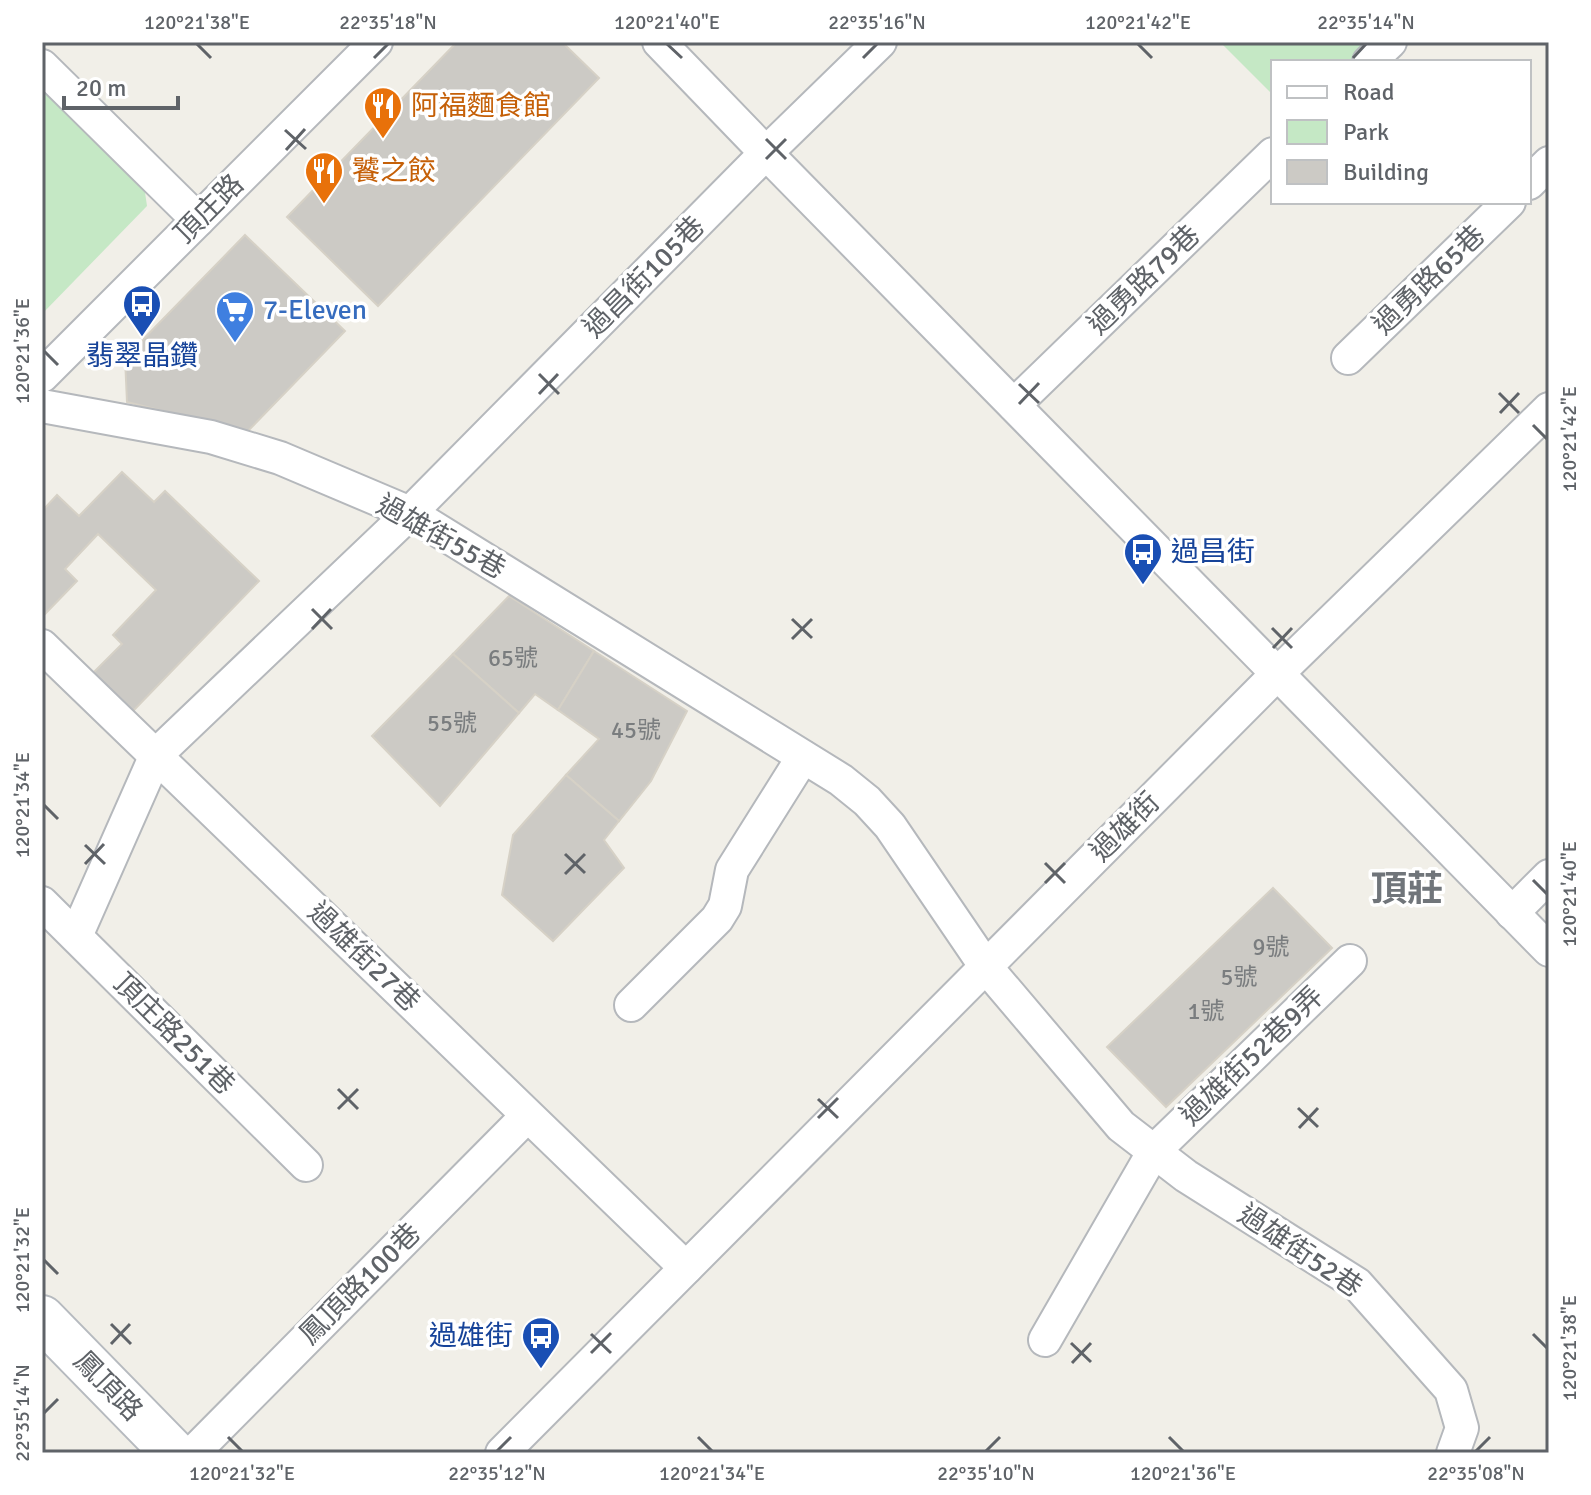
<svg xmlns="http://www.w3.org/2000/svg" width="1591" height="1495" font-family="Signika,'Noto Sans TC',sans-serif">
<rect width="100%" height="100%" fill="#f1efe8"/>
<!-- green -->
<g fill="#c5e8c5">
<polygon points="1220,42 1368,42 1348,62 1273,62 1273,95"/>
<polygon points="42,73 142,172 147,206 42,314"/>
</g>
<!-- building -->
<g fill="#cccac5" stroke="#d6d1c6" stroke-width="2">
<polygon points="457,42 562,42 599,78 378,306 287,217"/>
<polygon points="245,235 345,331 247,432 127,402 125,358"/>
<polygon points="122,472 154,502 165,491 259,581 133,711 93,673 122,644 113,635 156,590 98,534 65,569 77,581 45,614 42,611 42,511 57,495 79,516"/>
<polygon points="509,596 594,651 558,710 535,694 519,713 453,654"/>
<polygon points="594,651 687,711 651,781 619,821 566,775 599,739 558,710"/>
<polygon points="453,654 519,713 440,806 372,736"/>
<polygon points="566,775 619,821 604,840 624,868 553,941 502,895 513,835"/>
<polygon points="1273,888 1332,948 1166,1107 1107,1047"/>
</g>
<g fill="none" stroke-linecap="round" stroke-linejoin="round">
<defs>
<g id="minor">
<polyline points="659,42 766,153 1549,950"/>
<polyline points="1369,62 1390,42"/>
<polyline points="42,66 198,220"/>
<polyline points="1529,183 1549,163"/>
<polyline points="1348,358 1509,202"/>
<polyline points="42,376 376,42"/>
<polyline points="1014,405 1273,154"/>
<polyline points="42,406 211,437 280,458 410,513 841,780 867,801 890,826 986,967 1121,1126 1186,1176 1357,1284 1451,1390 1462,1428 1453,1453"/>
<polyline points="42,646 686,1268"/>
<polyline points="42,903 306,1165"/>
<polyline points="1512,913 1549,876"/>
<polyline points="76,936 156,755 410,513 766,153 880,42"/>
<polyline points="631,1005 717,919 725,906 732,870 803,757"/>
<polyline points="1045,1340 1154,1151 1350,961"/>
<polyline points="193,1453 527,1116"/>
<polyline points="502,1453 1278,673 1549,409"/>
</g>
<polyline id="secondary" points="42,1318 174,1453"/>
</defs>
<!-- minor casing -->
<use href="#minor" stroke="#b5b8bc" stroke-width="36"/>
<!-- secondary casing -->
<use href="#secondary" stroke="#b6babf" stroke-width="48"/>
<!-- minor -->
<use href="#minor" stroke="#fff" stroke-width="32"/>
<!-- secondary -->
<use href="#secondary" stroke="#fff" stroke-width="44"/>
</g>
<!-- ticks -->
<path fill="none" stroke="#5f6368" stroke-width="3" d="M197 44 211 58M667 44 682 58M1138 44 1152 58M374 58 388 44M863 58 877 44M1353 58 1366 44M285 130 306 149M766 139 786 159M286 150 305 129M766 159 786 139M44 351 58 365M539 374 559 394M1019 384 1039 403M1499 393 1519 413M539 394 558 374M1019 404 1039 383M1500 413 1519 393M1533 425 1547 439M312 609 332 629M792 619 812 638M1272 628 1292 648M312 629 331 609M792 639 812 619M1273 648 1292 628M44 805 58 819M85 845 105 864M565 854 585 873M1045 863 1065 883M85 864 104 844M565 874 585 854M1533 880 1547 894M1045 883 1065 863M338 1089 358 1109M818 1099 838 1118M1298 1108 1318 1127M338 1109 358 1089M818 1118 838 1098M1299 1128 1318 1108M44 1260 58 1274M111 1324 131 1344M591 1334 611 1353M1533 1334 1547 1348M1071 1343 1091 1362M111 1344 130 1324M591 1353 611 1333M1072 1363 1091 1343M44 1413 58 1399M228 1437 242 1451M698 1437 712 1451M1169 1437 1183 1451M497 1451 511 1437M986 1451 1000 1437M1476 1451 1490 1437"/>
<!-- icons -->
<defs>
<symbol id="restaurant-pin" viewBox="-11 -11 22 30"><path d="M0 17L-7.5 6A9.5 9.5 0 1 1 7.5 6Z" fill="#e8710a" stroke="#fff"/><path d="M-5-6h1v4h1v-4h1v4h1v-4h1v5L-1.5 .5V6h-2V.5L-5-1ZM5-6V6H3V1.5H1.5Q1.5-4 5-6Z" fill="#fff"/></symbol>
<symbol id="bus-pin" viewBox="-11 -11 22 30"><path d="M0 17L-7.5 6A9.5 9.5 0 1 1 7.5 6Z" fill="#1a4fb4" stroke="#fff"/><path d="M-5-6H5V4H4V6H2V4H-2V6H-4V4H-5ZM-3.5-4V0h7V-4ZM-3.5 1.2v1.5H-2V1.2ZM2 1.2v1.5H3.5V1.2Z" fill="#fff"/></symbol>
<symbol id="supermarket-pin" viewBox="-11 -11 22 30"><path d="M0 17L-7.5 6A9.5 9.5 0 1 1 7.5 6Z" fill="#3f7fe0" stroke="#fff"/><path d="M-6-5.5h2.5l.6 2H6L4.5 2H-2.5L-4.4-4H-6ZM-1.5 3.2a1.3 1.3 0 1 0 .1 0ZM3 3.2a1.3 1.3 0 1 0 .1 0Z" fill="#fff"/></symbol>
</defs>
<g fill-rule="evenodd">
<use href="#restaurant-pin" x="361" y="84" width="44" height="60"/>
<use href="#restaurant-pin" x="302" y="149" width="44" height="60"/>
<use href="#bus-pin" x="120" y="282" width="44" height="60"/>
<use href="#supermarket-pin" x="213" y="288" width="44" height="60"/>
<use href="#bus-pin" x="1121" y="530" width="44" height="60"/>
<use href="#bus-pin" x="519" y="1314" width="44" height="60"/>
</g>
<g text-anchor="middle" dominant-baseline="central" stroke-width="7" stroke-linejoin="round" paint-order="stroke">
<!-- number labels -->
<g font-size="24" fill="#7a7d7f">
<text x="513" y="658">65號</text>
<text x="452" y="723">55號</text>
<text x="636" y="730">45號</text>
<text x="1271" y="947">9號</text>
<text x="1239" y="977">5號</text>
<text x="1206" y="1011">1號</text>
</g>
<!-- food labels -->
<g font-size="28" fill="#c56008" stroke="#fff" text-anchor="start">
<text x="411" y="106">阿福麵食館</text>
<text x="352" y="171">饕之餃</text>
</g>
<!-- street labels -->
<g font-size="28" fill="#5f6368" stroke="#fff">
<text transform="translate(209 209) rotate(-45)">頂庄路</text>
<text transform="translate(644 277) rotate(-45)">過昌街105巷</text>
<text transform="translate(1144 280) rotate(-44)">過勇路79巷</text>
<text transform="translate(1429 280) rotate(-44)">過勇路65巷</text>
<text transform="translate(441 537) rotate(29)">過雄街55巷</text>
<text transform="translate(1125 827) rotate(-45)">過雄街</text>
<text transform="translate(364 957) rotate(44)">過雄街27巷</text>
<text transform="translate(174 1034) rotate(45)">頂庄路251巷</text>
<text transform="translate(1252 1056) rotate(-44)">過雄街52巷9弄</text>
<text transform="translate(1300 1251) rotate(34)">過雄街52巷</text>
<text transform="translate(360 1284) rotate(-45)">鳳頂路100巷</text>
<text transform="translate(108 1386) rotate(46)">鳳頂路</text>
</g>
<!-- shop labels -->
<g font-size="28" fill="#366cbe" stroke="#fff" text-anchor="start">
<text x="263" y="310">7-Eleven</text>
</g>
<!-- transit labels -->
<g font-size="28" fill="#164399" stroke="#fff">
<text x="142" y="356">翡翠晶鑽</text>
<text x="1171" y="552" text-anchor="start">過昌街</text>
<text x="513" y="1336" text-anchor="end">過雄街</text>
</g>
<!-- district labels -->
<g font-size="36" font-weight="bold" fill="#70757a" stroke="#fff">
<text x="1407" y="889">頂莊</text>
</g>
</g>
<!-- border -->
<rect width="1591" height="1495" fill="none" stroke="#ffffff" stroke-width="88"/>
<!-- legend -->
<rect x="1271" y="60" width="260" height="144" fill="#ffffff" stroke="#bfc1c3" stroke-width="2"/>
<rect x="1287" y="86" width="40" height="12" fill="#ffffff" stroke="#bfc1c3" stroke-width="2"/>
<text x="1343" y="100" font-size="24" fill="#5f6368">Road</text>
<rect x="1287" y="120" width="40" height="24" fill="#c5e8c5" stroke="#bfc1c3" stroke-width="2"/>
<text x="1343" y="140" font-size="24" fill="#5f6368">Park</text>
<rect x="1287" y="160" width="40" height="24" fill="#cccac5" stroke="#bfc1c3" stroke-width="2"/>
<text x="1343" y="180" font-size="24" fill="#5f6368">Building</text>
<!-- scale -->
<path d="M64 96v12h114v-12" fill="none" stroke="#5f6368" stroke-width="4"/>
<text x="76" y="96" font-size="24" fill="#5f6368" stroke="#ffffff" stroke-width="6" paint-order="stroke">20 m</text>
<rect x="44" y="44" width="1503" height="1407" fill="none" stroke="#5f6368" stroke-width="3"/>
<g font-size="20" text-anchor="middle" fill="#5f6368">
<text x="197" y="29">120°21'38"E</text>
<text x="388" y="29">22°35'18"N</text>
<text x="667" y="29">120°21'40"E</text>
<text x="877" y="29">22°35'16"N</text>
<text x="1138" y="29">120°21'42"E</text>
<text x="1366" y="29">22°35'14"N</text>
<text transform="translate(22 351) rotate(-90)" y="7">120°21'36"E</text>
<text transform="translate(1569 439) rotate(-90)" y="7">120°21'42"E</text>
<text transform="translate(22 805) rotate(-90)" y="7">120°21'34"E</text>
<text transform="translate(1569 894) rotate(-90)" y="7">120°21'40"E</text>
<text transform="translate(22 1260) rotate(-90)" y="7">120°21'32"E</text>
<text transform="translate(1569 1348) rotate(-90)" y="7">120°21'38"E</text>
<text transform="translate(22 1413) rotate(-90)" y="7">22°35'14"N</text>
<text x="242" y="1480">120°21'32"E</text>
<text x="497" y="1480">22°35'12"N</text>
<text x="712" y="1480">120°21'34"E</text>
<text x="986" y="1480">22°35'10"N</text>
<text x="1183" y="1480">120°21'36"E</text>
<text x="1476" y="1480">22°35'08"N</text>
</g>
</svg>
